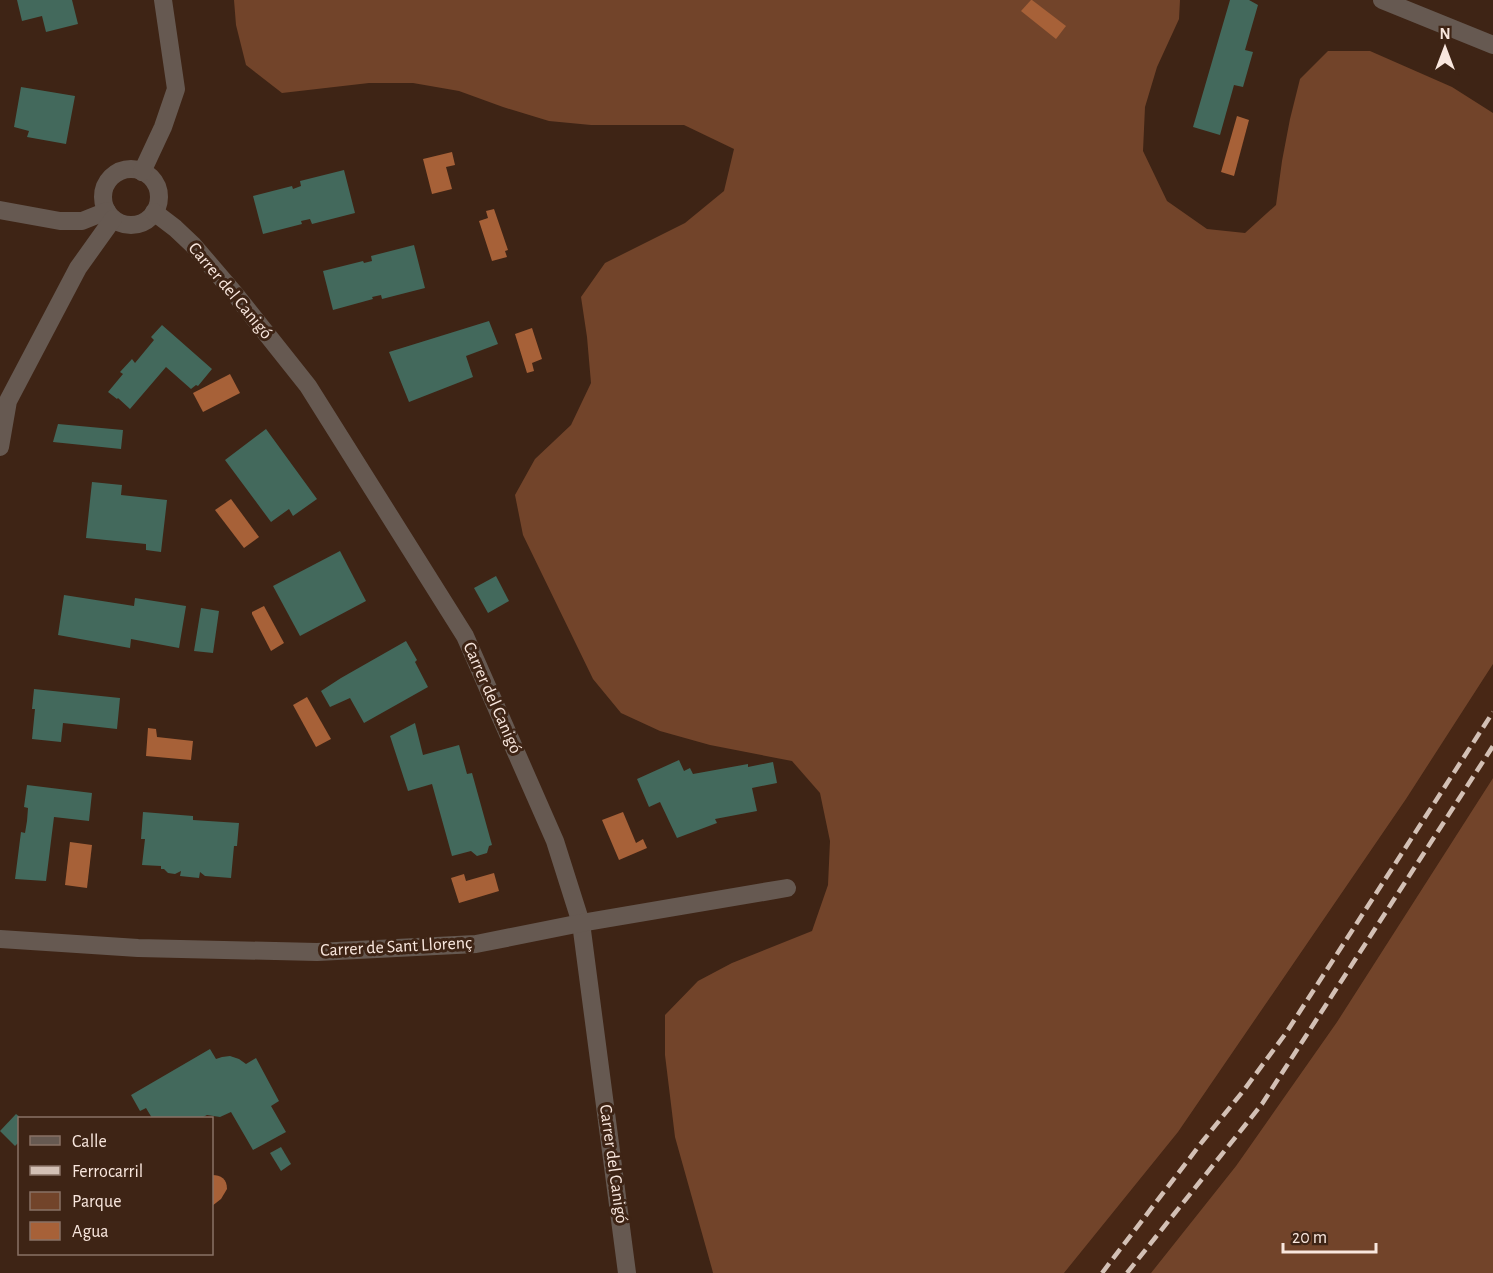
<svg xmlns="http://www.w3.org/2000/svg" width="1493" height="1273" font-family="'Alegreya Sans',sans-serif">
<rect width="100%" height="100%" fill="#3e2415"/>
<!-- built -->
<polygon fill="#482715" points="1493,664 1493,778 1337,1022 1236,1166 1151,1273 1064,1273 1178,1132 1406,799"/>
<!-- green -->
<g fill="#72442a">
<polygon points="234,0 1180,0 1179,19 1157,67 1145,107 1143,151 1167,201 1207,229 1245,233 1276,205 1282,161 1290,119 1300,79 1328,51 1370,51 1452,87 1493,113 1493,664 1406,799 1178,1132 1064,1273 713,1273 712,1269 675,1137 665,1055 665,1015 698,981 732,963 812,931 828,885 830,841 820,793 792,761 710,745 660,731 621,713 593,679 523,535 515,495 535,459 571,425 591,383 587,337 581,297 605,263 685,223 724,191 734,149 684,125 591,125 549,121 503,107 459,91 413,83 369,83 282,93 246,65 236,25"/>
<polygon points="1493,778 1493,1273 1151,1273 1236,1166 1337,1022"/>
</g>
<!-- water -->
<g fill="#a76138">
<polygon points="1031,0 1032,0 1066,26 1056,39 1021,11"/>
<polygon points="1237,116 1249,120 1234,176 1221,172"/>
<polygon points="452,152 455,165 446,167 452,189 432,194 423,159"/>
<polygon points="494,209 508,250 505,251 507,257 492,261 479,221 488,218 486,211"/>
<polygon points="532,328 542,359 532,363 534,371 527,373 515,334"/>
<polygon points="230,374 240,393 203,412 193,393"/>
<polygon points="231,499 259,537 244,548 215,510"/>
<polygon points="264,606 284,643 271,651 252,614 252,612"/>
<polygon points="307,697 331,739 316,747 293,705"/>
<polygon points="148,728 156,729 157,737 193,741 191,760 146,756"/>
<polygon points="623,812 636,843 643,839 647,848 619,860 602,820"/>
<polygon points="70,842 92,845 87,888 65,885"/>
<polygon points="494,873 499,891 459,903 451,878 464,874 466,881"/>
<path d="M212 1175C221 1175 227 1179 227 1189L221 1199 212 1206Z"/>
</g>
<!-- building -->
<g fill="#43695c">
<polygon points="17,0 72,0 78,24 46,32 42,16 22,21"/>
<polygon points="1230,0 1249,0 1258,5 1245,50 1253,52 1243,87 1234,85 1220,135 1193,127"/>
<polygon points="21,87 75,96 66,144 27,137 29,131 14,127"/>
<polygon points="344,170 355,213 312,224 310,219 301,221 302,224 263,234 253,196 292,186 293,189 301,186 300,181"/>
<polygon points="414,245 425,288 382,299 381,295 372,297 373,299 333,310 323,271 363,261 364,263 372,261 371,256"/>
<polygon points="489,321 498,344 466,356 473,377 409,402 389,352"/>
<polygon points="162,325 212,369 198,386 196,385 191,389 166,367 130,409 118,398 117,399 108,392 123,374 120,372 132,359 135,363 154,340 151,337"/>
<polygon points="58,424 123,430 121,449 53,442"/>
<polygon points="266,429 317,499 293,516 289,509 271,522 225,460"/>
<polygon points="92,482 122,485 121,495 167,500 161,552 146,550 146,544 86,538"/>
<polygon points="340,551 366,601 300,636 273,586"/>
<polygon points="496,576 509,601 488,613 474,588"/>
<polygon points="64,595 134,606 135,598 186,606 179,648 131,639 130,648 58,635"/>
<polygon points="201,608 219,611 213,653 194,651"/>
<polygon points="406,641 417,660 415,662 428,687 364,723 350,698 330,707 321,691 341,678"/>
<polygon points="34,689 120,698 117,729 63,723 61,742 32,739 35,709 32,709"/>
<polygon points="415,723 423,755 459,745 467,774 472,773 492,845 489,846 487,853 477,856 471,851 452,856 432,784 408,791 390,736"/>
<polygon points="679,760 684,771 690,768 693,774 748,764 748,767 773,762 777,783 752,788 757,811 715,819 717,823 677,838 660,802 649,807 637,779"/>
<polygon points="27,785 92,793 89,821 54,817 46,881 15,879 21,832 25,833 27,821 28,808 24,807"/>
<polygon points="143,812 193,816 193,820 239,823 237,846 234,846 231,878 205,876 200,872 199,878 180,876 181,871 175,874 168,873 164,869 161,869 161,866 142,865 145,839 141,839"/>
<polygon points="210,1049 216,1059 222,1057 230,1056 239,1059 246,1064 256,1058 279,1101 271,1106 286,1132 253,1150 231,1112 220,1117 207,1115 201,1118 152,1118 146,1108 140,1111 131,1095"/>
<polygon points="16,1114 20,1117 20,1141 15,1146 0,1131"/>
<polygon points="281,1147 291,1164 281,1171 270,1153"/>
</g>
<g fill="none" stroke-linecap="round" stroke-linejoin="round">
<!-- minor -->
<g stroke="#665951" stroke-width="18">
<polyline points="1382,0 1493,45"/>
<circle cx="131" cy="197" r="28"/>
<polyline points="142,172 163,127 176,89 163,0"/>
<polyline points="0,210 60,221 82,221 107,211"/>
<polyline points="154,212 175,228 193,245 235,294 308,386 465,636 555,841 581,923 627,1273"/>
<polyline points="0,447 8,401 78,268 113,219"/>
<polyline points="0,939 138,948 317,952 476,944 581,923 787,888"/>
</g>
<!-- rail -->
<g stroke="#d3c0b5" stroke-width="4.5" stroke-dasharray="12 6" stroke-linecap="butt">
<polyline points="1102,1273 1202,1142 1244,1090 1286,1033 1493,712"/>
<polyline points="1127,1273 1262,1104 1493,746"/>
</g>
</g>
<g text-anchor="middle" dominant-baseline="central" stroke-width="6" stroke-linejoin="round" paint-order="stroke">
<!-- street labels -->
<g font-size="18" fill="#f9e7de" stroke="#3e2415">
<text transform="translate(230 291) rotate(50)">Carrer del Canigó</text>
<text transform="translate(492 698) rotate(66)">Carrer del Canigó</text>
<text transform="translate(396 947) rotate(-3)">Carrer de Sant Llorenç</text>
<text transform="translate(613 1164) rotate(82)">Carrer del Canigó</text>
</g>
</g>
<!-- legend -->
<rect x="18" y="1117" width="195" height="138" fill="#3e2415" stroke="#897265" stroke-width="1.5"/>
<rect x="30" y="1136" width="30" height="9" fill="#665951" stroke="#897265" stroke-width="1.5"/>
<text x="72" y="1147" font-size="18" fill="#f9e7de">Calle</text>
<rect x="30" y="1166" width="30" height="9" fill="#d3c0b5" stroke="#897265" stroke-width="1.5"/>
<text x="72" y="1177" font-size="18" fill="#f9e7de">Ferrocarril</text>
<rect x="30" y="1192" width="30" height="18" fill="#72442a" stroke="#897265" stroke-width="1.5"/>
<text x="72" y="1207" font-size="18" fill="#f9e7de">Parque</text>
<rect x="30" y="1222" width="30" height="18" fill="#a76138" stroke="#897265" stroke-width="1.5"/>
<text x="72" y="1237" font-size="18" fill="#f9e7de">Agua</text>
<!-- north arrow -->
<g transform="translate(1445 48)" stroke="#3e2415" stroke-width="4.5" paint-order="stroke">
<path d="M0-4.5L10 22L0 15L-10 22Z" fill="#f9e7de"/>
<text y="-9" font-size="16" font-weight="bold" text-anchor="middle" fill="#f9e7de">N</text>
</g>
<!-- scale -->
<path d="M1283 1243v9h93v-9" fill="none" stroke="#f9e7de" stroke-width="3"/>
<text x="1292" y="1243" font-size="18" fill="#f9e7de" stroke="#3e2415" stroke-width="4.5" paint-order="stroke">20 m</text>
</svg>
